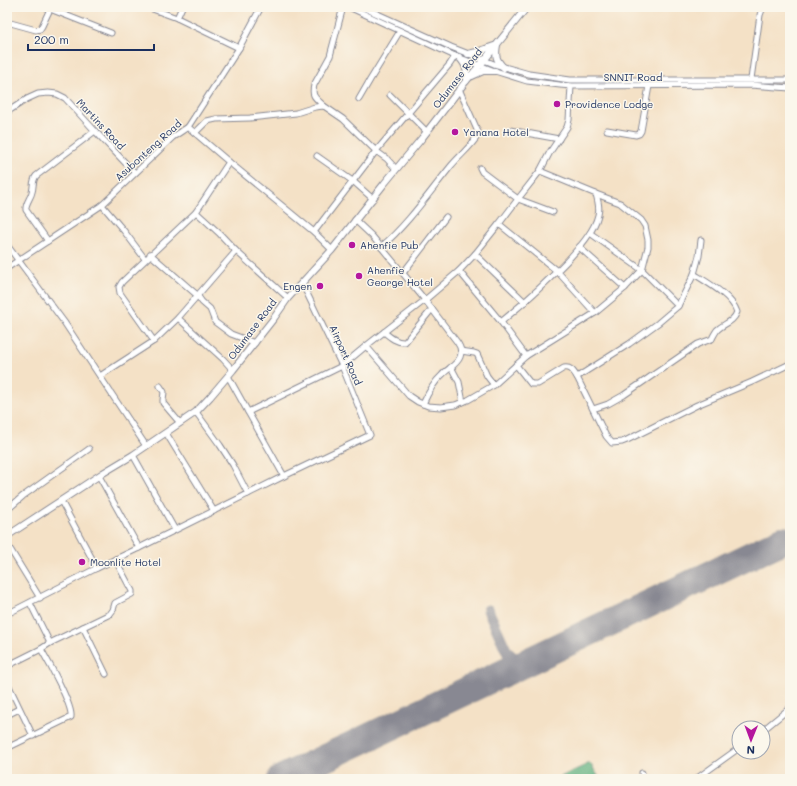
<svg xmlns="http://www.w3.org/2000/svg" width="797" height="786" font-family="Mali,sans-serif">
<rect width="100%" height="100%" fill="#fbf7ec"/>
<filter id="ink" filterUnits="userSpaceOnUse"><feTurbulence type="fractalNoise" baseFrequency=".025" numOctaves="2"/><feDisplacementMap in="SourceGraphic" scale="8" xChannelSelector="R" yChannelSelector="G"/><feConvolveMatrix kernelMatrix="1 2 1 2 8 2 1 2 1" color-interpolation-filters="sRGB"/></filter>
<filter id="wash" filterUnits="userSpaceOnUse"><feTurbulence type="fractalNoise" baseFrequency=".012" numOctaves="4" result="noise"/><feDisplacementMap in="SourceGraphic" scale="16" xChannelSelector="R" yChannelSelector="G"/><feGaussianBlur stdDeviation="0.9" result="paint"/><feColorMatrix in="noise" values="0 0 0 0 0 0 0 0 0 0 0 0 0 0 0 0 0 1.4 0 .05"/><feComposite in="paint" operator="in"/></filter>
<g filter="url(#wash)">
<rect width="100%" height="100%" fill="#f4e1c6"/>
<!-- forest -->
<polygon fill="#5cae7b" stroke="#3c6e6c" points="590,763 600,779 556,779"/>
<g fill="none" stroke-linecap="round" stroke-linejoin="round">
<!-- taxiway -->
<g stroke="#888892" stroke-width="11">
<path d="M488 610 509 656C508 663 504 669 499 675"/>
<path d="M507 651C515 659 521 660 532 659"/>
</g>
<!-- runway -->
<polyline stroke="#888892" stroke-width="28" points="281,779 783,540"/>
</g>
</g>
<g filter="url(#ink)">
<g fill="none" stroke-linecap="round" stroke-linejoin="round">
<defs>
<g id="minor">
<polyline points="147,7 177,18 239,48"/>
<polyline points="349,7 455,56 495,71 527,81 560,85 571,86 751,85 790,88"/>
<polyline points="362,7 451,47 494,64 529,74 570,80 790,80"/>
<polyline points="755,7 762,9"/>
<polyline points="50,9 111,33"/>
<polyline points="177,18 182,7"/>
<polyline points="7,22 36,30 40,29 42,26 51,7"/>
<polyline points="751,79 760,15 763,7"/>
<polyline points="390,95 427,132"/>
<polyline points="359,99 370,80 400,31"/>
<path d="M324 106C316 98 311 97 314 85L330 56 343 7"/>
<polyline points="7,112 27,99 38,94 48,93 57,94 65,98 95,131 135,173"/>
<polyline points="188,127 229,162 196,212 220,234 236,251 288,298"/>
<polyline points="510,130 559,139"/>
<polyline points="607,130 636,135 639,134 641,131 649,86"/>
<polyline points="195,133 207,121 216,119 250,118 296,113 315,107 324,106 343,119 376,151 387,159 396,169"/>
<polyline points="317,156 354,182 373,199"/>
<polyline points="229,162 314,232 332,250"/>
<polyline points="480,168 482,172 518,199 553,212"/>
<polyline points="102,205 124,231 145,259"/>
<polyline points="355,220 372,236 425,300 459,271 475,254 499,224 518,199 540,171 550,152 567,127 569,120 571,86"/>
<polyline points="499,224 557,271 595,313"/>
<polyline points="314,232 376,151 450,64 455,56"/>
<path d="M48 241 26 210C25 203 31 198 32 192 34 186 32 181 36 176L95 131"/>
<polyline points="7,245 64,322 146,446"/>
<path d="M381 247C408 224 429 193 451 166 459 156 472 146 478 135V132L459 89"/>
<polyline points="579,247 625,288"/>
<polyline points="150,254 197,295 202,302 210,309 215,322 231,334 255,343"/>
<polyline points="475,254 525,302"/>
<polyline points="7,268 102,205 173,137 188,127 239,48 261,7"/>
<polyline points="403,273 446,217"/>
<polyline points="678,306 694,274 699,256 701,240"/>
<polyline points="178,318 223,359 233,370"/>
<path d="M501 322C524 303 546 283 567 261 578 249 594 232 598 215 600 208 598 201 596 194L540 171"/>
<path d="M384 332C390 337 397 343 405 342L432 309"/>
<polyline points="154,341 120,293 119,287 122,282 196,212"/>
<polyline points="366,346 409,396 418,402 428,406 441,407 455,405 468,400 494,385 526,356 501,322 459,271"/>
<polyline points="461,351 474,353 477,354 487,376 494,385"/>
<polyline points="526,356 595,313 625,288 642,270 648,247 648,240 645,226 641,220 620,203 596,194"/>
<path d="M516 365 531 384H538L564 368C571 367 573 371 577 377L629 344 658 323 678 306 642 270 590 233"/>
<polyline points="451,367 459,382 463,402"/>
<polyline points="100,376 154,341 178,318 236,251"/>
<polyline points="228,376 248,412 284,476"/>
<polyline points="577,377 606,436 612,443 622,442 627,440 697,405 752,382 790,364"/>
<polyline points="160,386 164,392 163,400 163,403 180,423"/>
<path d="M593 409 608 404 624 395 698 344 712 339C713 336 715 333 717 330 724 323 733 323 737 312 732 296 708 283 694 274"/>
<polyline points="196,412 220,445 233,465 248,494"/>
<path d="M248 412 342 366 366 346 425 300 457 342C460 346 462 352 460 357 457 365 447 369 442 375 433 383 428 393 423 404"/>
<polyline points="166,433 214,511"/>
<polyline points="133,455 175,530"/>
<polyline points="99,476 139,548"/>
<polyline points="61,501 97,568"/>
<polyline points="7,510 23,496 89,449"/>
<polyline points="7,544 40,598"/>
<polyline points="7,614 97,568 139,548 284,476 370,435 342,366 302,283"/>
<polyline points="83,627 106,674"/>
<polyline points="50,643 110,614 113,610 115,603 132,594 132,591 115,559"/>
<polyline points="7,666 41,649 50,643 30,603"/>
<polyline points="7,682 33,736"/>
<polyline points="7,715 19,709"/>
<polyline points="763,730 790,708"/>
<path d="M7 748 65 720 71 717C73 706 48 661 41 649"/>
<polyline points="642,773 643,779"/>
<polyline points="696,779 739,748"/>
</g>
<g id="major">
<path d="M497 45C495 56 496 60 504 68"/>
<polyline points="468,54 477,52 494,46"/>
<path d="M459 57C467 66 467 69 466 81"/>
<polyline points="472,76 483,71 495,71"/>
<polyline points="7,536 103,473 133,455 196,412 210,397 233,370 274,318 288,298 332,250 384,184 422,138 466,81 482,63 527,7"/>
</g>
</defs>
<!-- minor casing -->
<use href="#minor" stroke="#888892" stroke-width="7"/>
<!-- major casing -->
<use href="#major" stroke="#888892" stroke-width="8"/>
<!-- minor -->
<use href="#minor" stroke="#fff" stroke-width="5"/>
<!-- major -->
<use href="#major" stroke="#fff" stroke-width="6"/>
</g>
</g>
<!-- markers -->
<g fill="#b5179e" stroke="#fbf7ec" stroke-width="1.5">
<circle cx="557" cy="104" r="4"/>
<circle cx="455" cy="132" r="4"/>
<circle cx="352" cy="245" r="4"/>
<circle cx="359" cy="276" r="4"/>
<circle cx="320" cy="286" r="4"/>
<circle cx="82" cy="562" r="4"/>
</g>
<g text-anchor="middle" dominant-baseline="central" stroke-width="3" stroke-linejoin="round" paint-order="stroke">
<!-- street labels -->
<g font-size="10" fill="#1b2f5e" stroke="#fbf7ec">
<text x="633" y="77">SNNIT Road</text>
<text transform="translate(457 78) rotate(-52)">Odumase Road</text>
<text transform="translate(101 124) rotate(47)">Martins Road</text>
<text transform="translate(148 150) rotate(-42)">Asubonteng Road</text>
<text transform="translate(252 329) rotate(-53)">Odumase Road</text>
<text transform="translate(346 355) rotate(66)">Airport Road</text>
</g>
<!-- poi labels -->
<g font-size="10" fill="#1b2f5e" stroke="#fbf7ec" text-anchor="start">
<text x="565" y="104">Providence Lodge</text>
<text x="463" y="132">Yanana Hotel</text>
<text x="360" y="245">Ahenfie Pub</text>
<text x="367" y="270">Ahenfie<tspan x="367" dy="12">George Hotel</tspan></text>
<text x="312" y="286" text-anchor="end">Engen</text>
<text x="90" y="562">Moonlite Hotel</text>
</g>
</g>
<!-- margin -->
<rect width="797" height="786" fill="none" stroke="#fbf7ec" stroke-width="24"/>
<!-- north arrow -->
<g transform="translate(751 740) rotate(181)"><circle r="19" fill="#fbf7ec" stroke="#a1a7b3"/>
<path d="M0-3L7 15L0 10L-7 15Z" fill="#b5179e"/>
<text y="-6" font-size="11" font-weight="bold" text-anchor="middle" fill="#1b2f5e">N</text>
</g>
<!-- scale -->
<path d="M28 44v6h126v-6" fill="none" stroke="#1b2f5e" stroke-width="2"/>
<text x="34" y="44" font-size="12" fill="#1b2f5e" stroke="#fbf7ec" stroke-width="3" paint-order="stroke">200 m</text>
</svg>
